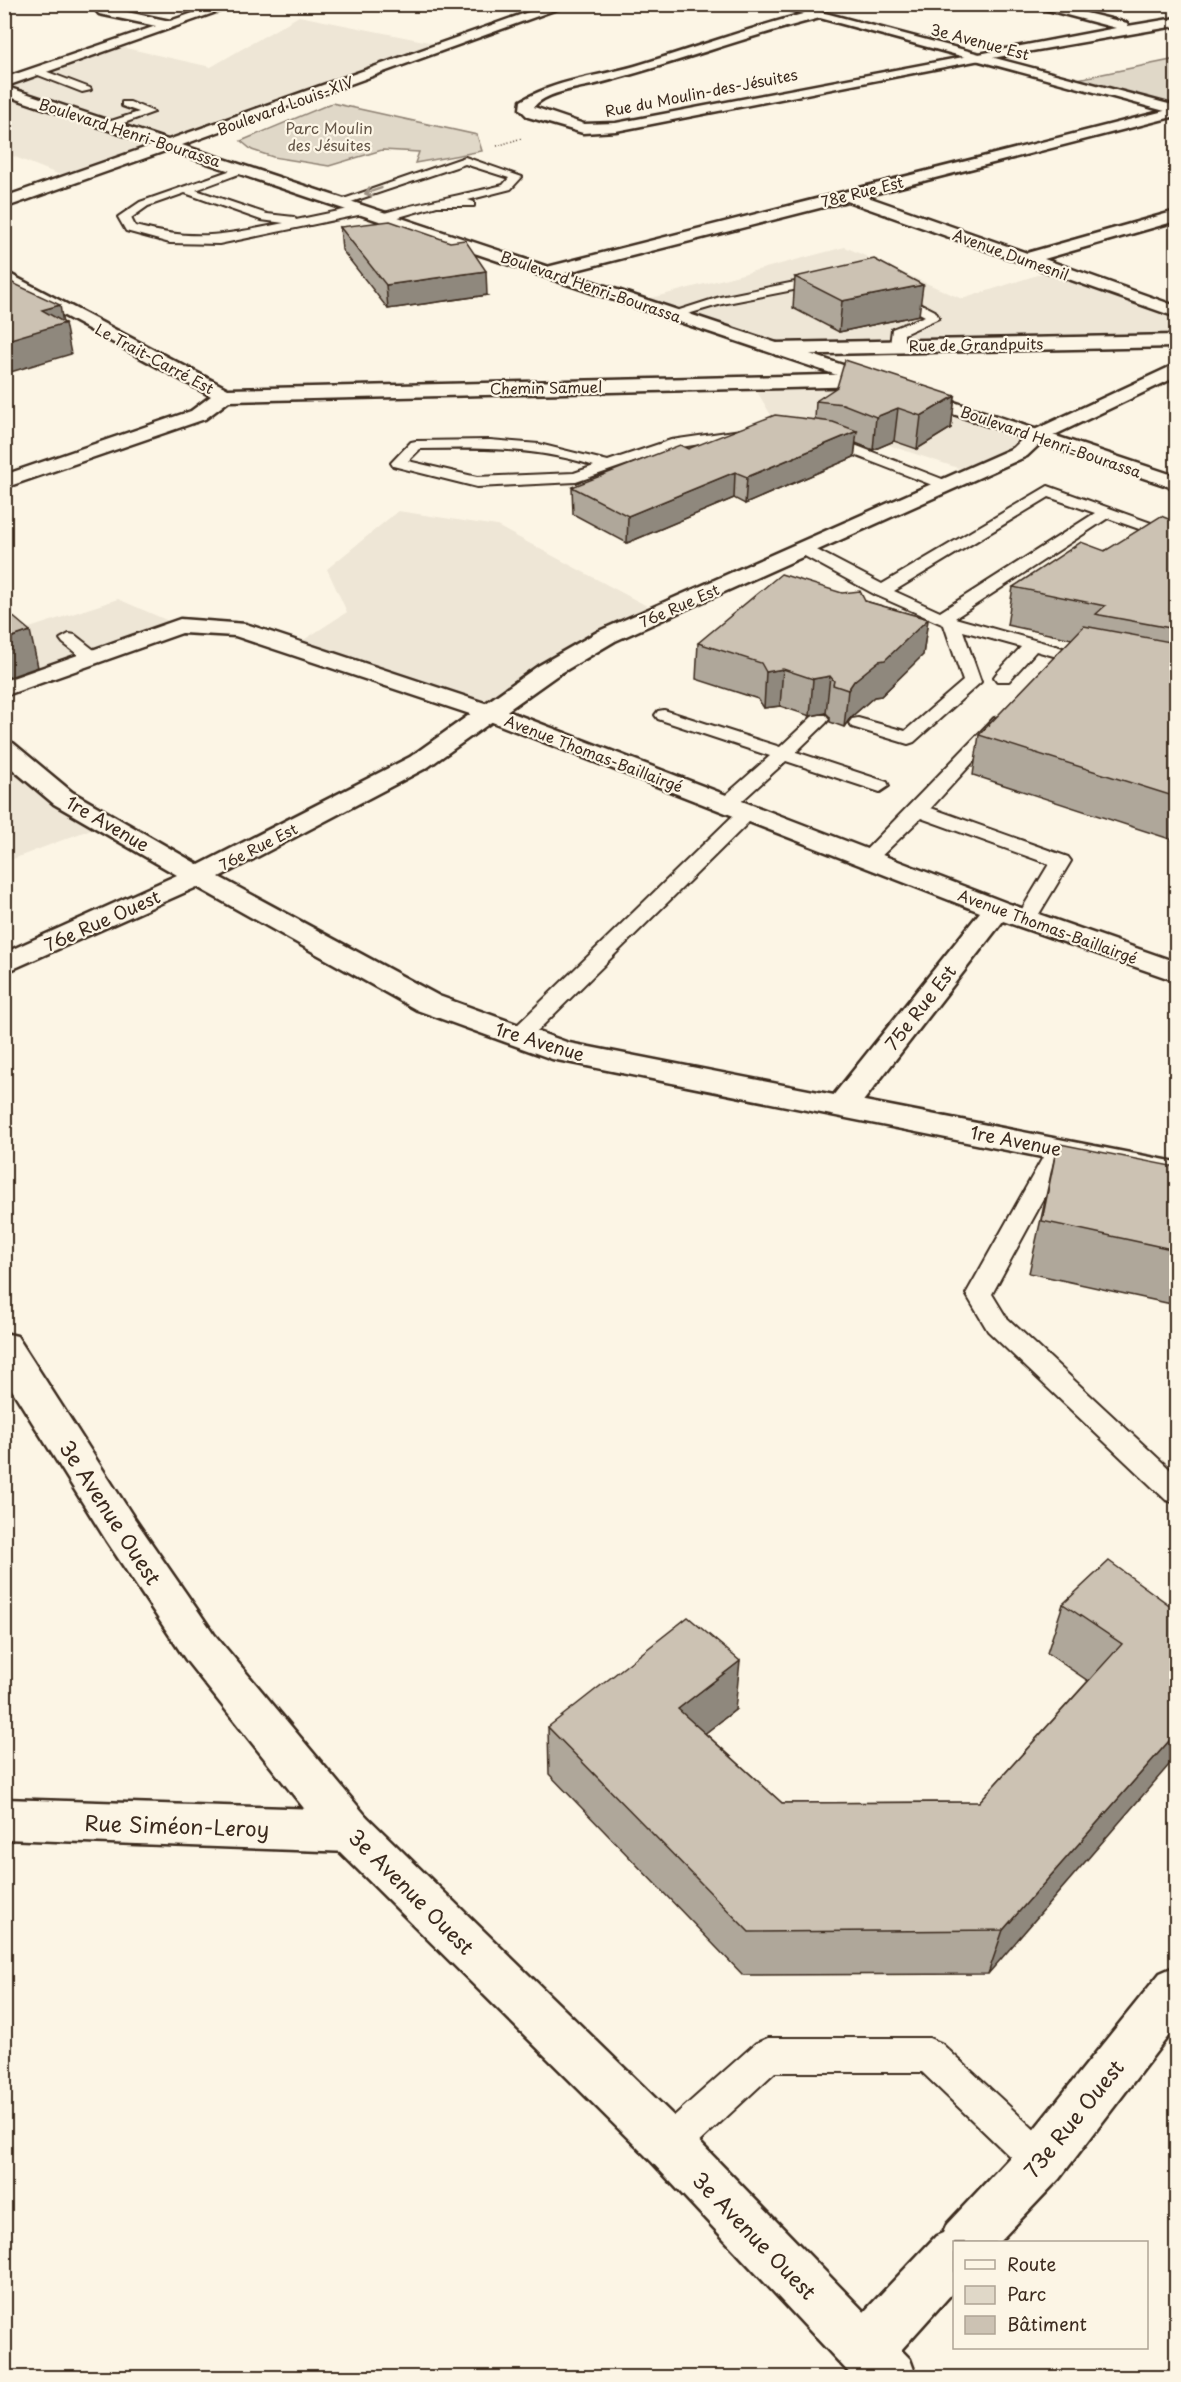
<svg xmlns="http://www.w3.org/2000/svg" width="1181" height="2382" font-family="'Playpen Sans',sans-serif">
<rect width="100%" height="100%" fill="#fcf5e5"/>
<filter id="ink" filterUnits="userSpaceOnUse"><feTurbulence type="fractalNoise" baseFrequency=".0167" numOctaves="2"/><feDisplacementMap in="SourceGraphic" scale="12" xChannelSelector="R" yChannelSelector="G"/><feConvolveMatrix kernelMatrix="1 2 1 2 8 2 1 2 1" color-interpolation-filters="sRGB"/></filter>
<g filter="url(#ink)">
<!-- built -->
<g fill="#eee6d6">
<polygon points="299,16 449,46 70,179 5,153 4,83 112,45 211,67"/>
<polygon points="845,247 962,299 1056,269 1176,312 1176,341 776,349 636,302"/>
<polygon points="868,380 1037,436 973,473 864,437 775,422 752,383"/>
<polygon points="398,511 497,526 660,613 491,713 293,647 347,612 327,569"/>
<polygon points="118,599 180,626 5,689 5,636"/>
<polygon points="5,748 107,823 5,862"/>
</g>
<!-- green -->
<g fill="#e0d8c8" stroke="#8e8173" stroke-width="1.5">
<polygon points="1176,59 1176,110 1068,81"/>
<polygon points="332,103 477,135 482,151 415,163 419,152 382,150 329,166 273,157 252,150 241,141"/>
</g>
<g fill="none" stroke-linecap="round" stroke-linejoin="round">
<defs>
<g id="service">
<polygon points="37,68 90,88 91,90 82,92 33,73 33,69"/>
<polygon points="122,102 130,102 154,112 113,127 105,127 105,123 139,112 122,106"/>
<path d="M465 157 522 177 511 189 468 200 474 202V206H437L385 221 379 217 381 214C421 202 462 195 503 185L509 178 465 164 345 204 335 202Z"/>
<path d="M243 166 249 169 247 171 196 190 267 214 294 217 296 220 363 206 369 210 363 214 219 244 170 243 126 231 118 217 140 202ZM185 193 261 220 284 223C224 235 195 242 135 226L131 218 148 206Z"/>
<polygon points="825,276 831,280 829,283 722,304 674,318 667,314 720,297"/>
<polygon points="892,289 935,311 939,318 904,334 904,346 897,350 890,346 892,329 925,316 887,296 886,293"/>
<path d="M748 429 753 430 755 433 753 436 674 448 576 482 477 487 393 466 391 463 411 442 416 441 490 440 539 444 608 461 671 440ZM420 449C478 448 538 447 594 466L574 473 477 477 408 461Z"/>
<polygon points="824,437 839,439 950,482 953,485 950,488 940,488 831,446 819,444 817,441"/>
<path d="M1048 486 1176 532V542L1108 518 955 618 1095 657 1098 661 1095 665 1089 666 1036 651 1009 681H997L994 677 997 673 1021 647 963 631 981 682 914 742 908 744 852 727 849 723 852 719 858 718 905 731 963 681 944 625 876 595 799 553 797 550 799 547H811L882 584ZM1049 497 1095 513 940 612 894 591Z"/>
<polygon points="69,634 75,635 98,653 101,657 98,661 86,661 63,643 60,639"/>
<polygon points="664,710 780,747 814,715 826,715 829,719 826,723 796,752 887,782 889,786 880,792 786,761 734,808 720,808 717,804 720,800 770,756 658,719 655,715 658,711"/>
<polygon points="1000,717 1006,718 1009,722 1006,726 931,808 1068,857 1071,861 1036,919 1033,923 1019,923 1016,919 1049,864 921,818 875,862 861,862 858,858 994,718"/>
<polygon points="748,806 755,808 758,812 755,816 527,1041 519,1043 511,1041 508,1036 511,1031 741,808"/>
<polygon points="1059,1141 1067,1143 1071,1149 992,1294 1006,1317 1176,1475 1176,1503 1166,1500 988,1331 966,1294 1051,1143"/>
<polygon points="768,2038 929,2038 941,2043 1054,2148 1059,2161 1054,2174 1041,2179 1028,2174 922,2072 775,2072 682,2158 669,2163 656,2158 651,2145 656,2132 756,2043"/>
</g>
<g id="minor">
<polygon points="94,4 107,4 108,8 170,21 219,4 239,4 4,87 4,78 156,26 99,14 94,8"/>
<path d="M1025 4H1049L1127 23 1128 26 1176 18V26L975 61 616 131 583 133 528 117 520 109 521 101C556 80 596 77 635 66 695 48 754 26 815 11L820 12V18C743 37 669 66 592 85 576 88 542 94 534 107L584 124 616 123 1116 28Z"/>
<polygon points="1176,108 1176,116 865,196 1027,253 1176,211 1176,221 1044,259 1176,306 1176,317 847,201 549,277 540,272 543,268"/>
<polygon points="4,271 228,389 868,374 878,380 868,386 229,401 205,419 4,488 4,475 191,411 211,396 4,283"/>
<polygon points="1176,335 1176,347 776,355 767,349 776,343"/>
<polygon points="180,619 246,624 500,708 1007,903 1176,962 1176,981 1003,921 854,1113 843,1116 832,1113 827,1105 832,1097 980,912 482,718 235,636 182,633 4,696 4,681"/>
<polygon points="4,1799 350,1810 366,1816 372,1831 366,1846 350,1852 4,1839"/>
<polygon points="1176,1966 1176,2026 1059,2179 999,2242 954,2242 954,2291 884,2369 865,2376 846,2369 839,2350 846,2331 936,2236 943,2233 947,2224 1023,2143 1160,1973"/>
</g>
<g id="tertiary">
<polygon points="768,4 791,4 1176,106 1176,114"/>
<polygon points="1176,364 1176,377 1044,440 1027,456 615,641 556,676 428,767 219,877 439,996 569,1043 1176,1162 1176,1184 552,1059 417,1010 197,887 4,973 4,953 177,875 54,804 4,762 4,740 13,743 72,792 199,865 410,757 538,666 599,631 1013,448 1030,432"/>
<polygon points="4,1333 17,1336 134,1518 214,1634 366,1816 686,2128 910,2359 917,2378 854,2378 652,2162 334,1846 186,1660 106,1540 4,1377"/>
</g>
<polygon id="secondary" points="551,4 571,4 182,145 1176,476 1176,489 168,150 4,208 4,197 153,145 4,95 4,86 168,140"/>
</defs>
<!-- service casing -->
<use href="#service" stroke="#3b2a1e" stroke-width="4"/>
<!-- minor casing -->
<use href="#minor" stroke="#3b2a1e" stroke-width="5"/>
<!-- tertiary casing -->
<use href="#tertiary" stroke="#3b2a1e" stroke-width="5"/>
<!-- secondary casing -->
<use href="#secondary" stroke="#3b2a1e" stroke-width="5"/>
<!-- path -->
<polyline stroke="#3b2a1e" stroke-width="1.5" stroke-dasharray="1 2" stroke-linecap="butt" points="497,146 522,138"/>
<!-- service -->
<use href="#service" fill="#fcf5e5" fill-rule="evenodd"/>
<!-- minor -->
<use href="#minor" fill="#fcf5e5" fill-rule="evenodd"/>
<!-- tertiary -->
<use href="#tertiary" fill="#fcf5e5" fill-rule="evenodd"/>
<!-- secondary -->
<use href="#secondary" fill="#fcf5e5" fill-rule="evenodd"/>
</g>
<!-- wall -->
<g fill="#afa79a" stroke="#3b2a1e" stroke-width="1.5">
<polygon points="340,227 487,295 388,309 342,250"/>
<polygon points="795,277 919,315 839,332 793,308"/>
<polygon points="955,396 951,428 917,449 894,441 873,450 856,443 854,457 745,504 734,498 627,543 573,514 572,487 688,449 815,420 816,401"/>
<polygon points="1176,522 1176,841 973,775 979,735 1072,639 1007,625 1013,587"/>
<polygon points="865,601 928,619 923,655 881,696 874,697 850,718 844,727 830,722 830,717 826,713 810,716 780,706 764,708 758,699 696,679 698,643"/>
<polygon points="1056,1151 1176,1167 1176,1305 1029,1273"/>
<polygon points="1063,1604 1176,1610 988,1974 743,1975 549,1774 548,1727 735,1710 705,1733 782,1803 979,1802 1088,1681 1047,1653"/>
</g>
<!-- shaded-wall -->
<g fill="#8f887d" stroke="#3b2a1e" stroke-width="1.5">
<polygon points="486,271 487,295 388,309 386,285"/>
<polygon points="923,285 919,315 839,332 842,301"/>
<polygon points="60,305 63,324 65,323 71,354 4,374 4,341 42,310"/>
<polygon points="955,396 951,428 917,449 921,416"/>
<polygon points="898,408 894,441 873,450 876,417"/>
<polygon points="857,431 854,457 745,504 747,477"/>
<polygon points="735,472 734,498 627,543 628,516"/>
<polygon points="928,619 923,655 881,696 874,697 850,718 844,727 848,690 854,681"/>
<polygon points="30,631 38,667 4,679 4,640"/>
<polygon points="783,669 780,706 764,708 766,672"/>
<polygon points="830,676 826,713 810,716 813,679"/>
<polygon points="740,1661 735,1710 675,1757 678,1709"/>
<polygon points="1176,1733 1176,1757 988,1974 1003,1930"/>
</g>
<!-- building -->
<g fill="#ccc2b3" stroke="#3b2a1e" stroke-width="1.5">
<polygon points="390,221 450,242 465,240 486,271 386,285 340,227"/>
<polygon points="874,259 923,285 842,301 795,277"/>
<polygon points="4,279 60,305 42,310 65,323 4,341"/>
<polygon points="845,360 955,396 921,416 898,408 876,417 843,404 816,401 837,387"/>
<polygon points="775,415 833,422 857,431 747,477 735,472 628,516 572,487 680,445 688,449"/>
<polygon points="1161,516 1176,522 1176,629 1100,615 1096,614 1105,606 1013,587 1081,542 1105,551"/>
<polygon points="781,574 842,593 860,591 865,601 928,619 885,660 879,661 854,681 848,690 833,685 834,681 830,676 813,679 783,669 766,672 761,663 698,643"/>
<polygon points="4,609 30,631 4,640"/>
<polygon points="1084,626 1176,643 1176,797 979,735"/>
<polygon points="1060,1144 1176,1167 1176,1250 1042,1221 1056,1151"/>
<polygon points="1109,1561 1176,1610 1176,1733 1003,1930 749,1932 548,1727 688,1617 740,1661 678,1709 782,1803 979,1802 1122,1644 1063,1604"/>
</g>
<!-- one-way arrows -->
<defs><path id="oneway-shaft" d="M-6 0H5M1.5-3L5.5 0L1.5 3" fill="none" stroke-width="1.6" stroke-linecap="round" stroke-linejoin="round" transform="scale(1.5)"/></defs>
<use stroke="#9c9082" href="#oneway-shaft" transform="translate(373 191) rotate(161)"/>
</g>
<g text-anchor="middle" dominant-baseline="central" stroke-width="4.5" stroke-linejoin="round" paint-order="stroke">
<!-- far-street labels -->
<g font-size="15" fill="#3b2a1e" stroke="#fcf5e5">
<text transform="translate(980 41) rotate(15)">3e Avenue Est</text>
<text transform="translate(701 92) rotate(-11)">Rue du Moulin-des-Jésuites</text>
<text transform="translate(285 105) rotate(-20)">Boulevard Louis-XIV</text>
<text transform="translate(130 132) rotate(18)">Boulevard Henri-Bourassa</text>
<text transform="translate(862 191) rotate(-14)">78e Rue Est</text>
<text transform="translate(1011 254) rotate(20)">Avenue Dumesnil</text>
<text transform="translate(591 286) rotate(19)">Boulevard Henri-Bourassa</text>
<text transform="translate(976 344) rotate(-1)">Rue de Grandpuits</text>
<text transform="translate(155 358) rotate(28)">Le Trait-Carré Est</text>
<text transform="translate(546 387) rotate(-1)">Chemin Samuel</text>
<text transform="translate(1051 441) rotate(19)">Boulevard Henri-Bourassa</text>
<text transform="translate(679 605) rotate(-24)">76e Rue Est</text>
<text transform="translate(594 753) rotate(21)">Avenue Thomas-Baillairgé</text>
<text transform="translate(258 846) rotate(-27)">76e Rue Est</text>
<text transform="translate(1048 926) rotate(20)">Avenue Thomas-Baillairgé</text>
</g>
<!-- far-park labels -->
<g font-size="15" fill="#645648" stroke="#fcf5e5">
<text x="329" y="127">Parc Moulin<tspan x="329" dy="17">des Jésuites</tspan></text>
</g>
<!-- street labels -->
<g font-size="18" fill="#3b2a1e" stroke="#fcf5e5">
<text transform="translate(108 823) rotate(30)">1re Avenue</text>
<text transform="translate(102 920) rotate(-24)">76e Rue Ouest</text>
<text transform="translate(920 1007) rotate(-52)">75e Rue Est</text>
<text transform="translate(540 1041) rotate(17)">1re Avenue</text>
<text transform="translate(1016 1140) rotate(11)">1re Avenue</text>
</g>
<!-- near-street labels -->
<g font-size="21" fill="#3b2a1e" stroke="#fcf5e5">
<text transform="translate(111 1512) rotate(57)">3e Avenue Ouest</text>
<text transform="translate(177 1825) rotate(2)">Rue Siméon-Leroy</text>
<text transform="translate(412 1891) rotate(45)">3e Avenue Ouest</text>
<text transform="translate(1073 2118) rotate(-51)">73e Rue Ouest</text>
<text transform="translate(755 2235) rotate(46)">3e Avenue Ouest</text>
</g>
</g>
<!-- margin -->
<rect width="1181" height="2382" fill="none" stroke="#fcf5e5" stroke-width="24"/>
<rect x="12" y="12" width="1157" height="2358" fill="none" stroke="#3b2a1e" stroke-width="2" filter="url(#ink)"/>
<!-- legend -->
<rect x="953" y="2241" width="195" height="108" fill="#fcf5e5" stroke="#afa495" stroke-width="1.5"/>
<rect x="965" y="2260" width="30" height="9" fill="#fcf5e5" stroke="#afa495" stroke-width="1.5"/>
<text x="1007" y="2271" font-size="18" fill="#3b2a1e">Route</text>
<rect x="965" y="2286" width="30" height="18" fill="#e0d8c8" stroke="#afa495" stroke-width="1.5"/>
<text x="1007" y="2301" font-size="18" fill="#3b2a1e">Parc</text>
<rect x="965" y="2316" width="30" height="18" fill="#ccc2b3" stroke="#afa495" stroke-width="1.5"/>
<text x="1007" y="2331" font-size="18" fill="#3b2a1e">Bâtiment</text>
</svg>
